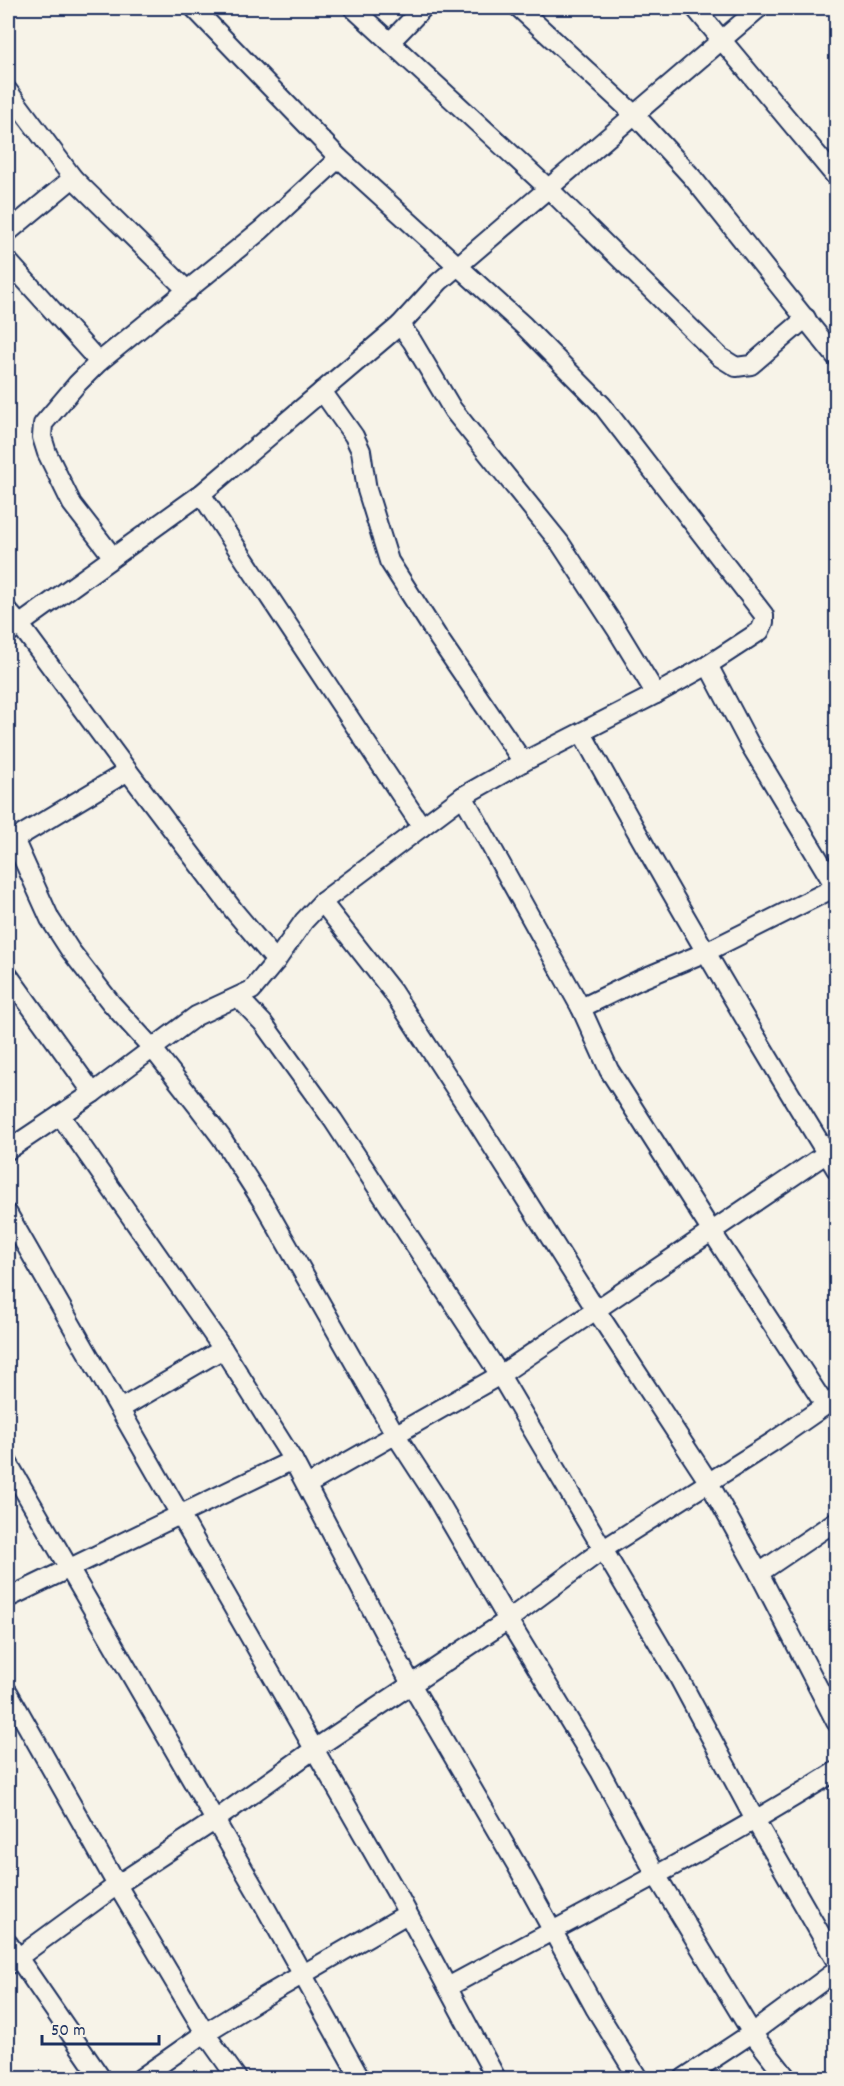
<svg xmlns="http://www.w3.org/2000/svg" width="844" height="2086" font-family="Dekko,sans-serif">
<rect width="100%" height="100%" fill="#f7f3e8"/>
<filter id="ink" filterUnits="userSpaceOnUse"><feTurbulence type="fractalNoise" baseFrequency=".0167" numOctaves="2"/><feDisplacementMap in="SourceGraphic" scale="12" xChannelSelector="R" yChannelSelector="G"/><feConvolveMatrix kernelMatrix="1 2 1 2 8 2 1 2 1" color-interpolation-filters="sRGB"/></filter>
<g filter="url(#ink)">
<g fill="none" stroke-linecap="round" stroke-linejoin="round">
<defs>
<g id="minor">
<polyline points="353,8 548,188 720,357 736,367 751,365 806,318"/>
<polyline points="519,8 635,115 692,177 836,357"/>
<polyline points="695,8 836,177"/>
<polyline points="390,42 423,8"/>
<polyline points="8,91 73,178 188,291"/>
<polyline points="8,232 73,178"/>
<polyline points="8,261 99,362"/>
<polyline points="322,391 354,436 361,451 367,490 389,561 439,639 523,762"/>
<polyline points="201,494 422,827"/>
<polyline points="113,557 72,504 47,453 42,437 43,424 77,384 99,362 261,230 339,158"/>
<polyline points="8,611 20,625 128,771"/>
<polyline points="8,633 201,494 400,325"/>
<polyline points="708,665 749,743 836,888"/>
<polyline points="656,694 617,630 560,543 453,410 412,341 400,325 439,282 759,8"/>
<path d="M582 733C663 881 748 1026 836 1169"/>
<polyline points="463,796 581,1008 609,1070 712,1232 825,1405"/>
<polyline points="14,839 50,919 70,950 111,1003 153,1049 199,1108 221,1137 264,1204 395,1434 436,1497 508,1620 600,1771 656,1875 752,2033 787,2078"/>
<polyline points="8,843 128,771 234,911 276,961"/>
<polyline points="322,902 392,991 477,1122 596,1310 708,1481 759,1573 836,1722"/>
<polyline points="8,975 93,1093"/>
<polyline points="238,997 263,1023 333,1120 500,1375 679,1678 755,1820 836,1961"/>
<polyline points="581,1008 639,980 706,952 836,887"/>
<polyline points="60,1115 223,1349 293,1460 411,1684 516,1864 595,2008 638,2078"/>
<polyline points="8,1150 93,1093 196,1016 252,990 276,961 304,921 322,902 463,796 523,762 656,694 708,665 760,631 764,622 764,615 602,405 524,326 339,158 194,8"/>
<polyline points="8,1214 400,1899 496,2078"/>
<polyline points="120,1409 223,1349"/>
<polyline points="8,1463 259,1896 360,2078"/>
<polyline points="307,1485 500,1375 836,1147"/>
<polyline points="759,1573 836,1521"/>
<polyline points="8,1598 293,1460"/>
<polyline points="8,1692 117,1885 205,2033 237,2078"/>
<polyline points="8,1943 101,2078"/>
<polyline points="8,1965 117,1885 214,1821 313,1750 508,1620 602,1550 774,1441 836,1398"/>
<path d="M448 1987C578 1916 711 1850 836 1771"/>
<polyline points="141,2078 205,2033 262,1998 407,1914"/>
<polyline points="684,2078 752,2033 836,1971"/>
</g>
</defs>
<!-- minor casing -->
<use href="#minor" stroke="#1b2f5e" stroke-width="22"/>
<!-- minor -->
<use href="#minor" stroke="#f7f3e8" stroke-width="18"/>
</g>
</g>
<!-- margin -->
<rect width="844" height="2086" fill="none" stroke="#f7f3e8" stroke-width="30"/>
<rect x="15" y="15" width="814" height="2056" fill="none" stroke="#1b2f5e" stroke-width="2" filter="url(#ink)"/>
<!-- scale -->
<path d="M42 2035v9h117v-9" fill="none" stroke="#1b2f5e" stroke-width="3"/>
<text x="51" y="2035" font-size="18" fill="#1b2f5e" stroke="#f7f3e8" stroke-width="4.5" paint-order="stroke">50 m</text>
</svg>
